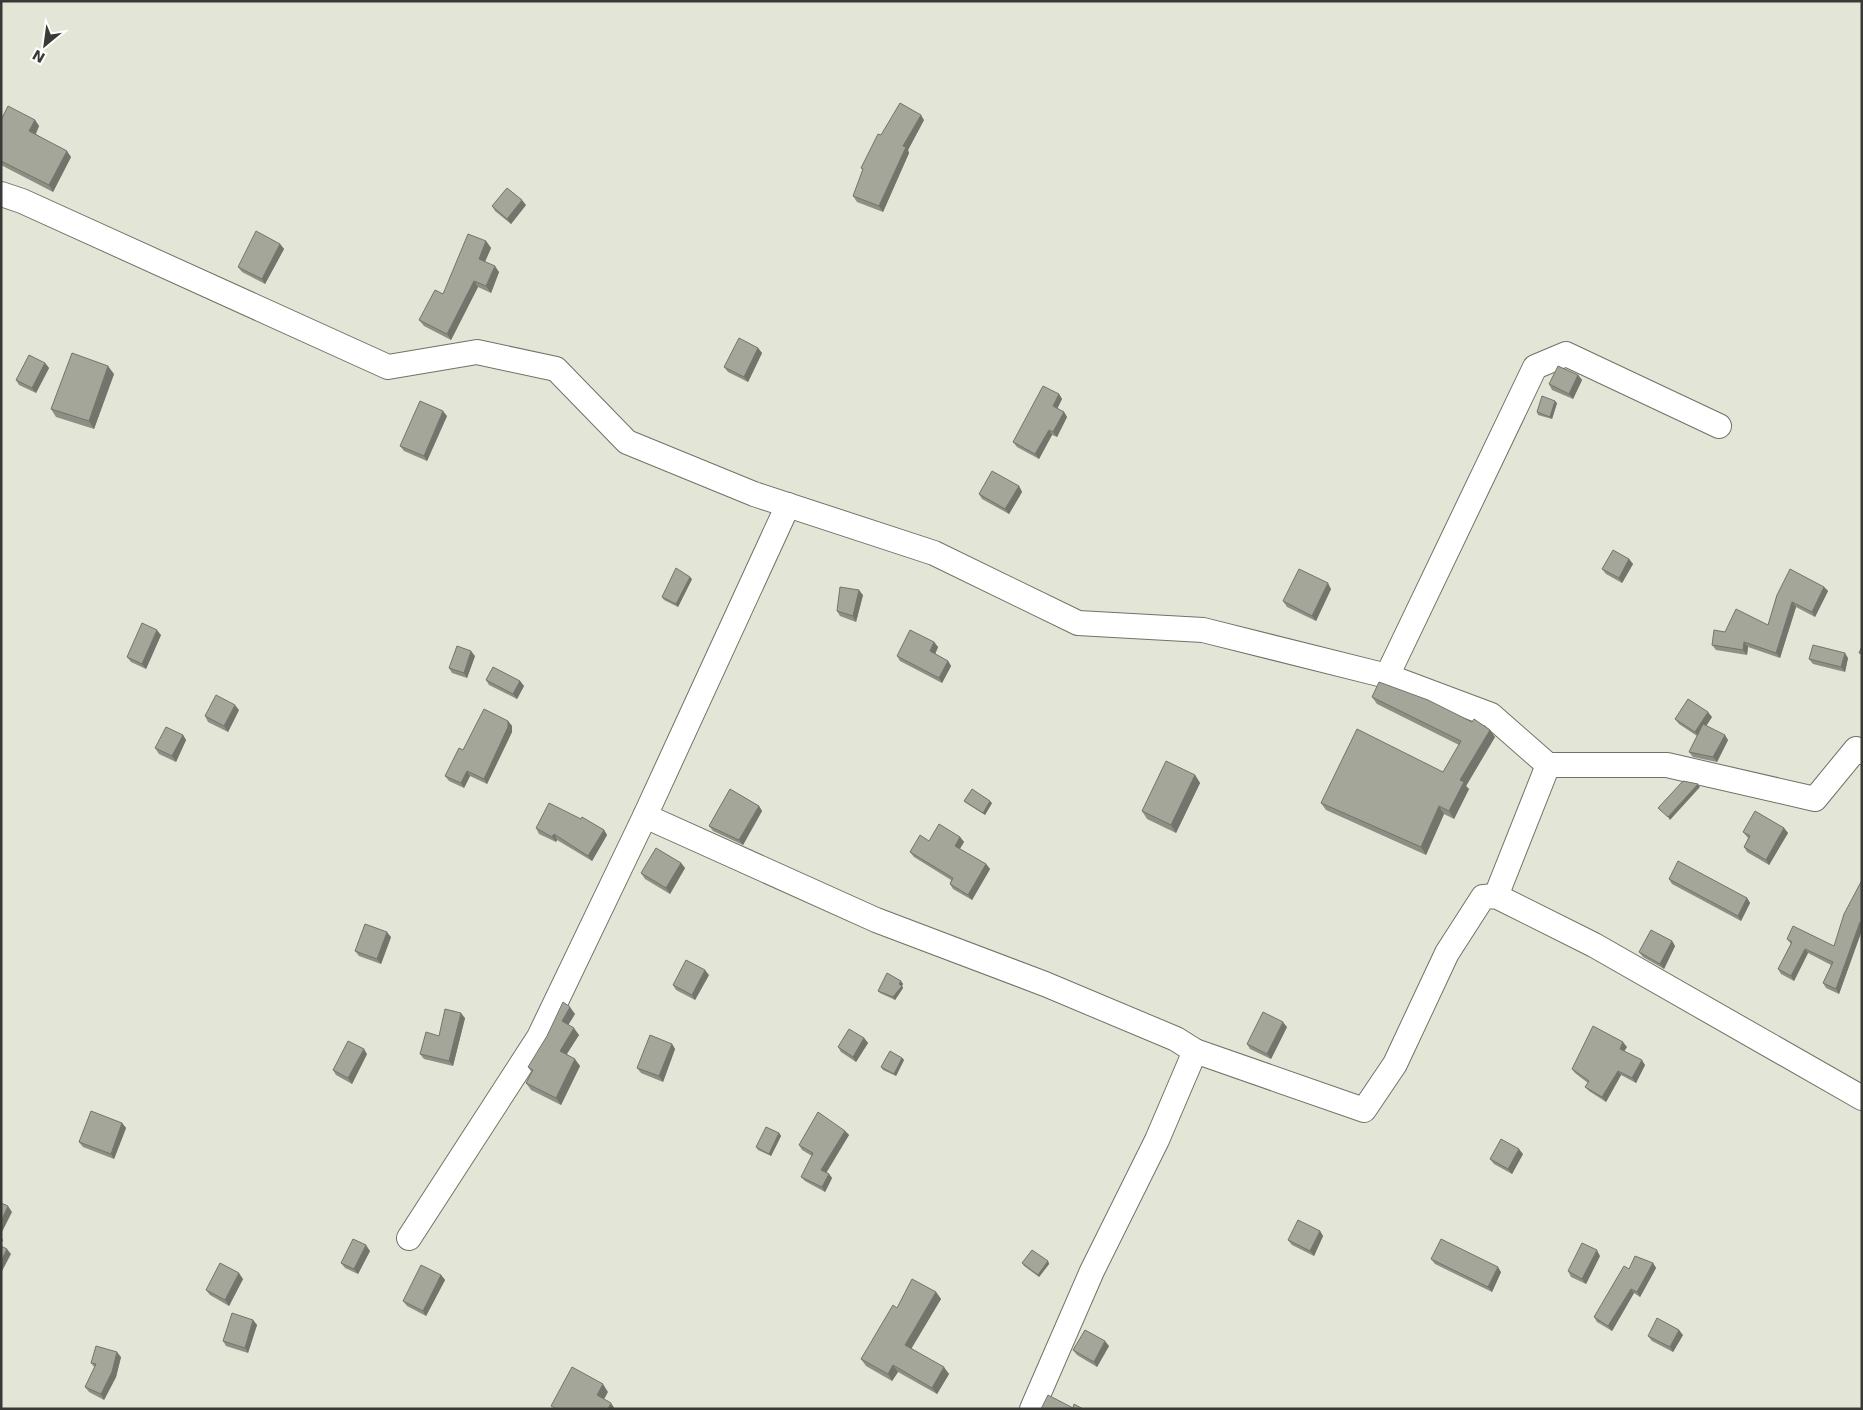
<svg xmlns="http://www.w3.org/2000/svg" width="1863" height="1410" font-family="'DejaVu Sans',sans-serif">
<rect width="100%" height="100%" fill="#e3e6d7"/>
<g fill="none" stroke-linecap="round" stroke-linejoin="round">
<defs>
<g id="minor">
<polyline points="1,194 22,201 388,367 477,352 556,369 627,442 754,494 934,553 1078,623 1203,630 1387,676 1491,715 1548,765 1667,765 1815,799 1856,749 1862,752"/>
<polyline points="1387,676 1535,367 1566,354 1719,426"/>
<polyline points="645,816 876,920 1045,984 1176,1039 1195,1051 1364,1110 1395,1064 1447,953 1483,897 1496,896 1594,945 1862,1098"/>
<polyline points="1496,896 1548,765"/>
<polyline points="409,1238 539,1037 645,816 788,505"/>
<polyline points="1032,1409 1092,1271 1157,1140 1195,1051"/>
</g>
</defs>
<!-- minor casing -->
<use href="#minor" stroke="#707265" stroke-width="26"/>
<!-- minor -->
<use href="#minor" stroke="#fff" stroke-width="24"/>
</g>
<!-- wall -->
<g fill="#8d8f84">
<polygon points="1,120 35,120 39,126 36,134 71,157 53,192 1,165"/>
<polygon points="924,120 908,150 909,153 883,212 857,202 853,196 863,170 861,168 881,135"/>
<polygon points="526,205 511,224 495,211 492,206"/>
<polygon points="486,241 491,248 485,262 499,272 491,293 478,287 451,340 424,326 419,320 443,294"/>
<polygon points="280,244 284,249 265,284 242,272 238,267"/>
<polygon points="758,348 762,353 748,382 728,372 724,367"/>
<polygon points="45,363 49,368 36,393 19,385 16,380"/>
<polygon points="114,374 94,429 56,417 51,409"/>
<polygon points="1578,375 1582,380 1573,399 1552,390 1549,384"/>
<polygon points="1059,394 1062,399 1057,409 1064,412 1067,417 1057,437 1052,435 1039,459 1017,447 1013,442"/>
<polygon points="1557,403 1552,419 1538,415 1537,412"/>
<polygon points="447,416 427,461 404,451 400,446"/>
<polygon points="1019,486 1022,492 1009,514 982,499 979,494"/>
<polygon points="1629,559 1633,564 1622,583 1606,574 1602,569"/>
<polygon points="692,579 678,607 664,600 662,597"/>
<polygon points="1824,587 1828,591 1815,617 1796,607 1780,658 1748,647 1747,655 1716,650 1712,645 1725,632 1768,625 1777,595"/>
<polygon points="1331,589 1316,621 1287,607 1283,601"/>
<polygon points="863,595 856,622 840,616 837,611"/>
<polygon points="161,635 146,669 131,662 127,657"/>
<polygon points="934,642 938,647 935,654 948,661 951,666 942,683 900,661 897,656"/>
<polygon points="475,656 467,678 452,673 449,668"/>
<polygon points="1848,658 1845,672 1813,664 1809,659"/>
<polygon points="486,680 520,681 524,686 517,699 489,685"/>
<polygon points="1372,697 1495,737 1466,786 1469,789 1454,819 1444,814 1426,855 1326,810 1321,803 1443,772 1459,745 1377,704"/>
<polygon points="239,710 228,732 208,722 205,716"/>
<polygon points="1712,717 1706,726 1728,740 1717,762 1693,757 1689,752 1697,736 1679,724 1675,719"/>
<polygon points="508,721 512,726 512,732 487,784 470,776 464,788 449,781 445,776 463,750"/>
<polygon points="183,735 186,740 176,762 159,754 155,748"/>
<polygon points="1195,775 1200,783 1176,833 1147,819 1142,811"/>
<polygon points="964,801 992,803 985,815 966,803"/>
<polygon points="759,806 762,811 743,845 713,831 709,826"/>
<polygon points="581,819 604,830 607,835 592,861 557,840 556,842 539,834 536,828"/>
<polygon points="1784,828 1788,833 1769,865 1747,852 1744,847 1748,838 1743,832"/>
<polygon points="960,837 964,842 960,849 986,864 990,869 972,900 953,889 950,884 951,880 914,857 910,852 929,841"/>
<polygon points="681,863 685,868 670,894 645,879 641,873"/>
<polygon points="1669,879 1747,898 1750,903 1741,921 1672,884"/>
<polygon points="1862,880 1862,930 1839,994 1826,988 1823,983 1831,965 1808,953 1794,981 1781,974 1778,969 1791,944 1787,939 1834,946"/>
<polygon points="391,937 381,964 359,956 355,951"/>
<polygon points="1672,941 1675,946 1664,969 1643,957 1639,952"/>
<polygon points="709,975 695,1000 676,990 673,985"/>
<polygon points="901,981 903,984 902,986 903,988 895,1000 880,993 878,991"/>
<polygon points="575,1014 568,1025 579,1035 567,1054 580,1066 561,1105 531,1090 526,1083 532,1073 528,1067"/>
<polygon points="465,1018 453,1066 424,1059 420,1054 439,1036"/>
<polygon points="1287,1027 1271,1059 1250,1049 1247,1044"/>
<polygon points="864,1038 868,1043 856,1062 841,1052 838,1047"/>
<polygon points="672,1044 675,1049 663,1082 641,1073 637,1068"/>
<polygon points="1627,1047 1624,1051 1645,1065 1636,1083 1621,1075 1606,1102 1589,1091 1585,1087 1588,1083 1575,1073 1572,1069"/>
<polygon points="367,1054 352,1084 336,1075 333,1070"/>
<polygon points="902,1058 904,1060 896,1076 883,1070 881,1067"/>
<polygon points="122,1123 126,1128 114,1159 83,1147 79,1142"/>
<polygon points="845,1131 849,1135 826,1172 829,1174 832,1178 825,1192 805,1181 801,1177 812,1156 802,1150 799,1145"/>
<polygon points="779,1133 781,1136 771,1156 758,1150 756,1147"/>
<polygon points="1523,1154 1512,1174 1494,1164 1490,1159"/>
<polygon points="1320,1231 1323,1236 1314,1256 1292,1245 1288,1240"/>
<polygon points="370,1251 358,1274 345,1268 341,1263"/>
<polygon points="1600,1256 1586,1284 1571,1277 1568,1271"/>
<polygon points="1431,1259 1501,1272 1492,1292 1435,1264"/>
<polygon points="1048,1261 1049,1264 1039,1277 1024,1266 1022,1263"/>
<polygon points="1653,1263 1656,1268 1640,1297 1634,1293 1612,1331 1597,1322 1594,1317 1629,1269"/>
<polygon points="441,1275 445,1280 426,1316 407,1306 403,1301"/>
<polygon points="243,1279 229,1306 210,1295 206,1290"/>
<polygon points="936,1292 941,1299 911,1348 949,1374 937,1394 898,1372 892,1381 866,1366 861,1359 897,1308"/>
<polygon points="253,1320 257,1325 248,1353 226,1346 223,1341"/>
<polygon points="1683,1335 1673,1352 1652,1341 1648,1336"/>
<polygon points="1109,1346 1097,1367 1077,1355 1073,1350"/>
<polygon points="121,1357 116,1377 104,1400 89,1392 85,1387 95,1368 91,1363"/>
</g>
<!-- shaded-wall -->
<g fill="#73746b">
<polygon points="921,115 924,120 908,150 909,153 883,212 879,206 903,146"/>
<polygon points="35,120 39,126 34,137 29,131"/>
<polygon points="67,151 71,157 53,192 49,185"/>
<polygon points="522,200 526,205 511,224 507,219"/>
<polygon points="486,241 491,248 483,266 479,259"/>
<polygon points="280,244 284,249 265,284 262,279"/>
<polygon points="495,266 499,272 491,293 486,286"/>
<polygon points="474,281 478,287 451,340 447,334"/>
<polygon points="758,348 762,353 748,382 744,377"/>
<polygon points="45,363 49,368 36,393 32,388"/>
<polygon points="108,366 114,374 94,429 89,421"/>
<polygon points="1578,375 1582,380 1573,399 1569,394"/>
<polygon points="1059,394 1062,399 1056,411 1053,406"/>
<polygon points="1555,401 1557,403 1552,419 1550,417"/>
<polygon points="443,411 447,416 427,461 424,456"/>
<polygon points="1064,412 1067,417 1057,437 1053,432"/>
<polygon points="1049,430 1052,435 1039,459 1035,454"/>
<polygon points="1019,486 1022,492 1009,514 1005,509"/>
<polygon points="1629,559 1633,564 1622,583 1619,578"/>
<polygon points="690,577 692,579 678,607 676,604"/>
<polygon points="1328,583 1331,589 1316,621 1312,616"/>
<polygon points="1824,587 1828,591 1815,617 1812,612"/>
<polygon points="859,590 863,595 856,622 853,616"/>
<polygon points="1792,602 1796,607 1780,658 1776,653"/>
<polygon points="157,630 161,635 146,669 142,664"/>
<polygon points="934,642 938,647 934,657 930,651"/>
<polygon points="1744,642 1748,647 1747,655 1743,650"/>
<polygon points="471,651 475,656 467,678 464,673"/>
<polygon points="1845,653 1848,658 1845,672 1841,667"/>
<polygon points="948,661 951,666 942,683 939,678"/>
<polygon points="520,681 524,686 517,699 513,694"/>
<polygon points="235,705 239,710 228,732 224,726"/>
<polygon points="1708,712 1712,717 1699,737 1695,732"/>
<polygon points="508,721 512,726 512,732 487,784 484,779"/>
<polygon points="1490,730 1495,737 1466,786 1469,789 1454,819 1449,811 1460,780"/>
<polygon points="183,735 186,740 176,762 172,756"/>
<polygon points="1725,735 1728,740 1717,762 1713,757"/>
<polygon points="467,771 470,776 464,788 461,783"/>
<polygon points="1195,775 1200,783 1176,833 1171,825"/>
<polygon points="1698,784 1700,787 1670,820 1668,817"/>
<polygon points="990,801 992,803 985,815 983,813"/>
<polygon points="759,806 762,811 743,845 739,840"/>
<polygon points="1439,806 1444,814 1426,855 1421,847"/>
<polygon points="1784,828 1788,833 1769,865 1766,860"/>
<polygon points="604,830 607,835 592,861 588,856"/>
<polygon points="554,834 557,840 556,842 552,837"/>
<polygon points="960,837 964,842 958,851 955,846"/>
<polygon points="681,863 685,868 670,894 666,888"/>
<polygon points="986,864 990,869 972,900 968,895"/>
<polygon points="1747,898 1750,903 1741,921 1738,916"/>
<polygon points="1860,922 1862,925 1862,930 1839,994 1836,989"/>
<polygon points="387,932 391,937 381,964 377,959"/>
<polygon points="1672,941 1675,946 1664,969 1660,964"/>
<polygon points="1805,949 1808,953 1794,981 1791,976"/>
<polygon points="705,970 709,975 695,1000 692,995"/>
<polygon points="901,981 903,984 902,986 903,988 895,1000 893,997"/>
<polygon points="570,1007 575,1014 567,1027 562,1021"/>
<polygon points="461,1013 465,1018 453,1066 449,1061"/>
<polygon points="1283,1022 1287,1027 1271,1059 1267,1054"/>
<polygon points="574,1028 579,1035 564,1058 560,1051"/>
<polygon points="864,1038 868,1043 856,1062 853,1057"/>
<polygon points="1623,1042 1627,1047 1623,1053 1620,1049"/>
<polygon points="672,1044 675,1049 663,1082 659,1076"/>
<polygon points="364,1049 367,1054 352,1084 348,1078"/>
<polygon points="902,1058 904,1060 896,1076 894,1074"/>
<polygon points="575,1059 580,1066 561,1105 556,1098"/>
<polygon points="1642,1060 1645,1065 1636,1083 1632,1078"/>
<polygon points="1618,1071 1621,1075 1606,1102 1602,1097"/>
<polygon points="122,1123 126,1128 114,1159 111,1154"/>
<polygon points="845,1131 849,1135 825,1175 821,1170"/>
<polygon points="779,1133 781,1136 771,1156 769,1154"/>
<polygon points="1519,1149 1523,1154 1512,1174 1508,1169"/>
<polygon points="829,1174 832,1178 825,1192 822,1187"/>
<polygon points="8,1206 12,1212 1,1234 1,1221"/>
<polygon points="1320,1231 1323,1236 1314,1256 1310,1251"/>
<polygon points="1,1237 3,1240 1,1245"/>
<polygon points="366,1245 370,1251 358,1274 354,1269"/>
<polygon points="7,1249 11,1254 1,1273 1,1261"/>
<polygon points="1597,1250 1600,1256 1586,1284 1582,1279"/>
<polygon points="1048,1261 1049,1264 1039,1277 1038,1275"/>
<polygon points="1653,1263 1656,1268 1640,1297 1637,1292"/>
<polygon points="1498,1267 1501,1272 1492,1292 1488,1287"/>
<polygon points="239,1273 243,1279 229,1306 225,1300"/>
<polygon points="441,1275 445,1280 426,1316 423,1311"/>
<polygon points="1631,1289 1634,1293 1612,1331 1608,1326"/>
<polygon points="936,1292 941,1299 910,1351 905,1345"/>
<polygon points="253,1320 257,1325 248,1353 245,1348"/>
<polygon points="1679,1330 1683,1335 1673,1352 1670,1347"/>
<polygon points="1105,1341 1109,1346 1097,1367 1094,1362"/>
<polygon points="117,1352 121,1357 116,1377 104,1400 101,1394"/>
<polygon points="893,1365 898,1372 892,1381 888,1374"/>
<polygon points="944,1367 949,1374 937,1394 932,1388"/>
<polygon points="603,1384 608,1392 602,1403 597,1395"/>
<polygon points="611,1403 615,1409 608,1409"/>
</g>
<!-- building -->
<g fill="#a4a699" stroke="#73746b">
<polygon points="900,103 921,115 903,146 906,147 879,206 853,196 863,169 861,168 878,134 881,135"/>
<polygon points="8,106 35,120 29,131 67,151 49,185 1,161 1,120"/>
<polygon points="507,188 522,200 507,219 492,206"/>
<polygon points="256,231 280,244 262,279 238,267"/>
<polygon points="468,234 486,241 479,259 495,266 486,286 474,281 447,334 419,320 435,290 443,294"/>
<polygon points="739,338 758,348 744,377 724,367"/>
<polygon points="72,353 108,366 89,421 51,409"/>
<polygon points="29,355 45,363 32,388 16,380"/>
<polygon points="1558,366 1578,375 1569,394 1549,384"/>
<polygon points="1043,386 1059,394 1053,406 1064,412 1053,432 1049,430 1035,454 1013,442"/>
<polygon points="1542,396 1555,401 1550,417 1537,412"/>
<polygon points="420,401 443,411 424,456 400,446"/>
<polygon points="992,471 1019,486 1005,509 979,494"/>
<polygon points="1613,550 1629,559 1619,578 1602,569"/>
<polygon points="676,568 690,577 676,604 662,597"/>
<polygon points="1299,569 1328,583 1312,616 1283,601"/>
<polygon points="1790,569 1824,587 1812,612 1792,602 1776,653 1744,642 1743,650 1712,645 1714,630 1725,632 1736,609 1768,625 1777,595"/>
<polygon points="840,587 859,590 853,616 837,611"/>
<polygon points="142,623 157,630 142,664 127,657"/>
<polygon points="910,630 934,642 930,651 948,661 939,678 897,656"/>
<polygon points="1813,645 1845,653 1841,667 1809,659"/>
<polygon points="457,646 471,651 464,673 449,668"/>
<polygon points="1862,646 1862,654 1859,653"/>
<polygon points="493,667 520,681 513,694 486,680"/>
<polygon points="1379,682 1428,700 1472,722 1474,719 1490,730 1460,780 1464,782 1449,811 1439,806 1421,847 1321,803 1357,729 1443,772 1461,741 1372,697"/>
<polygon points="216,695 235,705 224,726 205,716"/>
<polygon points="1688,699 1708,712 1695,732 1675,719"/>
<polygon points="484,709 508,721 508,727 484,779 467,771 461,783 445,776 459,748 463,750"/>
<polygon points="1703,724 1725,735 1713,757 1689,752"/>
<polygon points="166,727 183,735 172,756 155,748"/>
<polygon points="1166,761 1195,775 1171,825 1142,811"/>
<polygon points="1683,781 1698,784 1668,817 1658,808"/>
<polygon points="730,789 759,806 739,840 709,826"/>
<polygon points="972,789 990,801 983,813 964,801"/>
<polygon points="549,803 581,819 582,817 604,830 588,856 554,834 552,837 536,828"/>
<polygon points="1755,811 1784,828 1766,860 1744,847 1750,836 1743,832"/>
<polygon points="939,824 960,837 955,846 986,864 968,895 950,884 953,878 910,852 920,835 929,841"/>
<polygon points="656,848 681,863 666,888 641,873"/>
<polygon points="1678,861 1747,898 1738,916 1669,879"/>
<polygon points="1862,880 1862,923 1860,922 1836,989 1823,983 1833,962 1805,949 1791,976 1778,969 1792,942 1787,939 1793,926 1834,946 1844,914"/>
<polygon points="365,924 387,932 377,959 355,951"/>
<polygon points="1651,930 1672,941 1660,964 1639,952"/>
<polygon points="686,960 705,970 692,995 673,985"/>
<polygon points="887,973 901,981 899,984 902,986 893,997 878,991"/>
<polygon points="563,1002 570,1007 562,1021 574,1028 560,1051 575,1059 556,1098 526,1083 533,1070 528,1067 547,1036"/>
<polygon points="445,1009 461,1013 449,1061 420,1054 426,1032 439,1036"/>
<polygon points="1263,1012 1283,1022 1267,1054 1247,1044"/>
<polygon points="1593,1026 1623,1042 1620,1049 1642,1060 1632,1078 1618,1071 1602,1097 1585,1087 1589,1081 1572,1069"/>
<polygon points="849,1029 864,1038 853,1057 838,1047"/>
<polygon points="650,1035 672,1044 659,1076 637,1068"/>
<polygon points="348,1041 364,1049 348,1078 333,1070"/>
<polygon points="890,1051 902,1058 894,1074 881,1067"/>
<polygon points="91,1111 122,1123 111,1154 79,1142"/>
<polygon points="818,1112 845,1131 821,1170 829,1174 822,1187 801,1177 813,1153 799,1145"/>
<polygon points="766,1127 779,1133 769,1154 756,1147"/>
<polygon points="1501,1139 1519,1149 1508,1169 1490,1159"/>
<polygon points="1,1203 8,1206 1,1221"/>
<polygon points="1298,1220 1320,1231 1310,1251 1288,1240"/>
<polygon points="353,1239 366,1245 354,1269 341,1263"/>
<polygon points="1441,1239 1498,1267 1488,1287 1431,1259"/>
<polygon points="1582,1243 1597,1250 1582,1279 1568,1271"/>
<polygon points="1,1246 7,1249 1,1261"/>
<polygon points="1032,1250 1048,1261 1038,1275 1022,1263"/>
<polygon points="1635,1256 1653,1263 1637,1292 1631,1289 1608,1326 1594,1317 1624,1266 1629,1269"/>
<polygon points="220,1263 239,1273 225,1300 206,1290"/>
<polygon points="421,1265 441,1275 423,1311 403,1301"/>
<polygon points="912,1279 936,1292 905,1345 944,1367 932,1388 893,1365 888,1374 861,1359 893,1305 897,1308"/>
<polygon points="232,1313 253,1320 245,1348 223,1341"/>
<polygon points="1657,1318 1679,1330 1670,1347 1648,1336"/>
<polygon points="1085,1330 1105,1341 1094,1362 1073,1350"/>
<polygon points="96,1346 117,1352 112,1372 101,1394 85,1387 96,1364 91,1363"/>
<polygon points="572,1367 603,1384 597,1395 611,1403 608,1409 557,1409 551,1406"/>
<polygon points="1048,1395 1073,1408 1074,1404 1083,1409 1041,1409"/>
</g>
<!-- border -->
<rect width="1863" height="1410" fill="none" stroke="#393a35" stroke-width="5"/>
<!-- north arrow -->
<g transform="translate(45 45) rotate(209)" stroke="#ffffff" stroke-width="4" paint-order="stroke">
<path d="M0-4L9 19L0 12L-9 19Z" fill="#393a35"/>
<text y="-8" font-size="14" font-weight="bold" text-anchor="middle" fill="#393a35">N</text>
</g>
</svg>
